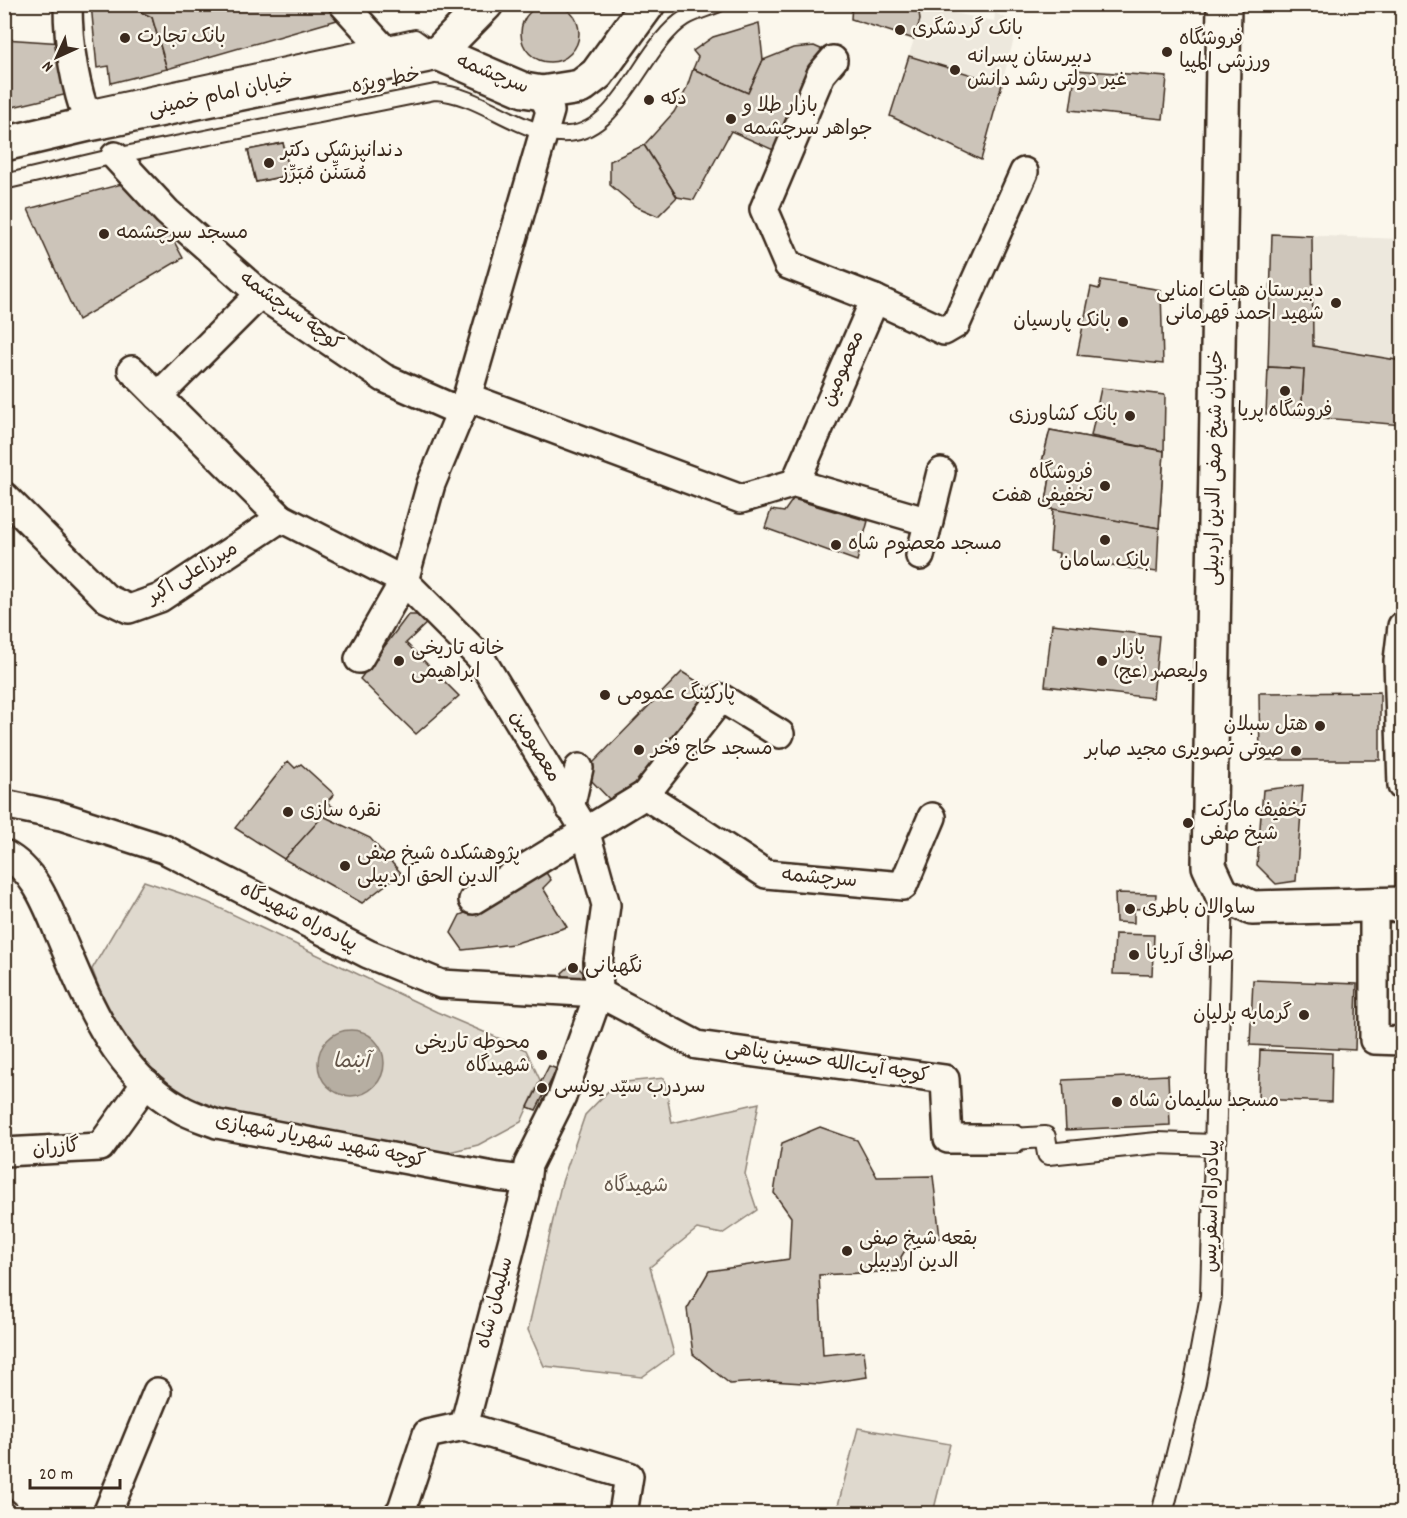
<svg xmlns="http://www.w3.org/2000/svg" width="1407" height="1518" font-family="Dekko,'Playpen Sans Arabic',sans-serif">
<rect width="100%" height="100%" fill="#fbf7ec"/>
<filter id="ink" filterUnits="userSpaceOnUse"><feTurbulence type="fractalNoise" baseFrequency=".0167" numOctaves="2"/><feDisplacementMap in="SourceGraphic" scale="12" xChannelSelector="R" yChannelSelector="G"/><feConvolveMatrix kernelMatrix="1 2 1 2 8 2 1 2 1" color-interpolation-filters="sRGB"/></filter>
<g filter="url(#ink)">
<!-- built -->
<g fill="#ede8dd">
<polygon points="919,6 994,21 995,13 1018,24 981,160 890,116 920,20"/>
<polygon points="1272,234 1402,239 1402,425 1301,416 1304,369 1268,367"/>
</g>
<!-- green -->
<g fill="#dfd9ce" stroke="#8d8276" stroke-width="1.5">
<polygon points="144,881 207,902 437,1012 526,1050 540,1080 521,1122 478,1145 441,1154 192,1104 158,1080 113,1024 92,969"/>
<polygon points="664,1078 672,1123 759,1103 745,1174 757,1210 722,1234 697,1229 650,1267 674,1354 642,1377 544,1366 528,1330 561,1185 585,1115 616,1083"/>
<polygon points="858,1428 950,1444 933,1513 836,1513"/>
</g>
<!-- water -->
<circle fill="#b6aea2" stroke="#85796d" stroke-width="1.5" cx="351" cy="1063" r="33"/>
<!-- building -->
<g fill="#ccc4b9" stroke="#3b2a1e" stroke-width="1.5">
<circle cx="550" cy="33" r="29"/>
<polygon points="91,4 140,4 139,11 152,17 167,69 111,83 109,66 97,68"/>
<polygon points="140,4 324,4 337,20 167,69 152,17 139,11"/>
<polygon points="366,4 407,4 400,9 380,12"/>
<polygon points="852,4 918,4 920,20 914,39 851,19"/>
<polygon points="759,23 763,60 748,93 693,69 698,57 693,51 713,37"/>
<polygon points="4,39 63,43 68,94 4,109"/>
<polygon points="814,46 823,50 778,152 731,131 694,200 677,197 644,145 674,112 686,90 693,69 748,93 763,60 793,48"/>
<polygon points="909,56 1002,84 981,160 890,116"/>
<polygon points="1076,70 1167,77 1163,119 1070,110"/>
<polygon points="283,143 290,175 256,182 248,150"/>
<polygon points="283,143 290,175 256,182 248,150"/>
<polygon points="644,145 677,197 658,216 635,206 610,185 610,161"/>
<polygon points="129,182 152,201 183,258 78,320 28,209"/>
<polygon points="1272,234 1312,236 1313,346 1402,361 1402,425 1301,416 1304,369 1268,367"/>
<polygon points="1101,280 1161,290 1163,364 1077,355 1091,287 1099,289"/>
<polygon points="1268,367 1304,369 1301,416 1266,414"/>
<polygon points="1101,388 1165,395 1164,451 1091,436"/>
<polygon points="1050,430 1164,451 1159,528 1045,508 1052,465 1042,462"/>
<polygon points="1050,430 1164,451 1159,528 1045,508 1052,465 1042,462"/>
<polygon points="793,499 868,521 857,561 765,528 771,510 784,512"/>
<polygon points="1053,509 1159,528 1157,572 1058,559 1059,553 1050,551"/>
<polygon points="408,615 425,615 430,620 406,643 459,696 416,734 360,679"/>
<polygon points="1052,624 1159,636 1153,698 1045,686"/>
<polygon points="682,672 719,695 659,768 614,804 588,777 590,766"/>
<polygon points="1380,692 1380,760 1260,760 1259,693"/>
<polygon points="288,761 295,768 301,764 334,794 327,802 333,807 284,859 235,828"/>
<polygon points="1303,785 1296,881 1276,884 1257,865 1263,790"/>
<polygon points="323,816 370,838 401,873 362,903 284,859"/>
<polygon points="543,868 551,880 543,888 567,927 513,944 463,950 451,933 460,915 486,904"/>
<polygon points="1115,893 1156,894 1155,908 1134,909 1134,923 1116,922"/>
<polygon points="1115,934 1154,935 1152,975 1113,974"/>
<polygon points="574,962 584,974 581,978 564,977 562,973"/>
<polygon points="1253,980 1357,984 1355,1050 1250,1045"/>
<polygon points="1260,1050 1332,1053 1331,1102 1258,1099"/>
<polygon points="549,1066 557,1069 536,1110 528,1107"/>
<polygon points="1168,1075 1170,1125 1066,1130 1063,1080"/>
<polygon points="820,1127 857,1140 877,1177 933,1176 940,1238 909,1244 901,1257 903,1271 819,1275 823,1355 864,1351 867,1377 819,1384 771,1381 730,1384 693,1354 687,1309 709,1271 789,1259 791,1217 774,1193 782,1143"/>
</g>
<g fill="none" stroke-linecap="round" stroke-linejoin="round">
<defs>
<g id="service">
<polyline points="81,109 415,37 433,50"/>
<path d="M4 182 115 156 435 92C483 94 519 137 568 134 621 131 643 44 685 18 695 12 708 9 719 4"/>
</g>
<g id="pedestrian">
<polyline points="1013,1139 1045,1137 1048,1154 1157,1143 1213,1145"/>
<polyline points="1162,1514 1195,1382 1211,1296 1222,894"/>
</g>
<g id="minor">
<path d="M68 4C68 47 74 84 89 124"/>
<polyline points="343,4 394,60"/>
<polyline points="833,60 821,74 764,209 788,265 875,299 944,331 956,324 1024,172"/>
<polyline points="115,156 167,212 260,294 384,378 461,412"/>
<polyline points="260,294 158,396 281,518"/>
<polyline points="132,370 158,396"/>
<polyline points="467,397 741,499 795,483 875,299"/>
<polyline points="795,483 929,522"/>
<polyline points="4,496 106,598 129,609 160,598 281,518 404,581 359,659"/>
<polyline points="920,556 941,472"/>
<polyline points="1402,626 1398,660 1402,786"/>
<polyline points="645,795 766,874 903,886 932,817"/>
<polyline points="4,804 61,816 164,849 368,954 441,984 599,993 697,1045 945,1079 948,1139 1013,1139"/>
<polyline points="570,808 579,768"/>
<path d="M4 854C34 870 46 902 58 931 86 997 112 1070 179 1108 190 1115 204 1119 217 1124L498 1177 525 1180"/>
<polyline points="473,900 645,795 721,698 780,734"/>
<polyline points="1374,906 1374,1040 1402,1041"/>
<polyline points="4,1152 100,1147 146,1083"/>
<polyline points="464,1426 525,1193 528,1165 562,1097 599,993 598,962 606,905 585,830 480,657 404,581 431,484 467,397 550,111 542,93"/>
<polyline points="4,1513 5,1514"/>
<polyline points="107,1514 157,1392"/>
<polyline points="398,1514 402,1509 427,1434 464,1426 629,1476 623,1514"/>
</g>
<polyline id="tertiary" points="1222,894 1252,908 1402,904"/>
<g id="secondary">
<polyline points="438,53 524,90 542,93 580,87 597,74 648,4"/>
<polyline points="438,53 486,4"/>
<polyline points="4,144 89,124 438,53"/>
<polyline points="1222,894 1209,866 1224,4"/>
</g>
</defs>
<!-- service casing -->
<use href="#service" stroke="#3b2a1e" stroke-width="18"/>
<!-- pedestrian casing -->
<use href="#pedestrian" stroke="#3b2a1e" stroke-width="24"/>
<!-- minor casing -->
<use href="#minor" stroke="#3b2a1e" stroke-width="32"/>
<!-- tertiary casing -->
<use href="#tertiary" stroke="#3b2a1e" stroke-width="38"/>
<!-- secondary casing -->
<use href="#secondary" stroke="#3b2a1e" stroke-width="38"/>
<!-- service -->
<use href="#service" stroke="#fbf7ec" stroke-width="14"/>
<!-- pedestrian -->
<use href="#pedestrian" stroke="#fbf7ec" stroke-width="20"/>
<!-- minor -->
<use href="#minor" stroke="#fbf7ec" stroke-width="27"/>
<!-- tertiary -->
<use href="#tertiary" stroke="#fbf7ec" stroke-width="33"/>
<!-- secondary -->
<use href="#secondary" stroke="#fbf7ec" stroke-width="33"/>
</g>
</g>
<!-- markers -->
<g fill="#3b2a1e" stroke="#fbf7ec" stroke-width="2">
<circle cx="900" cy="30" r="6"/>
<circle cx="125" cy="38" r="6"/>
<circle cx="1167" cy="52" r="6"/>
<circle cx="955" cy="70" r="6"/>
<circle cx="649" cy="100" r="6"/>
<circle cx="731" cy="119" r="6"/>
<circle cx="269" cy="163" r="6"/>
<circle cx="104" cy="234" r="6"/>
<circle cx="1336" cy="303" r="6"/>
<circle cx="1123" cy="322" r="6"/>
<circle cx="1285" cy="391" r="6"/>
<circle cx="1130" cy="416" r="6"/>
<circle cx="1105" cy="486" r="6"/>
<circle cx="1105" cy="540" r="6"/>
<circle cx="836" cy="545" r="6"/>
<circle cx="399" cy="661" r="6"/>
<circle cx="1102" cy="661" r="6"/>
<circle cx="605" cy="695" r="6"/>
<circle cx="1320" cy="726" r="6"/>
<circle cx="639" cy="750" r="6"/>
<circle cx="1296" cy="751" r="6"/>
<circle cx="288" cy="812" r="6"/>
<circle cx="1188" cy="823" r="6"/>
<circle cx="345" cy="866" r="6"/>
<circle cx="1130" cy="909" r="6"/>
<circle cx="1134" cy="955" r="6"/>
<circle cx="573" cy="968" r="6"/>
<circle cx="1304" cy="1015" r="6"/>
<circle cx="542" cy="1055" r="6"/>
<circle cx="542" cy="1088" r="6"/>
<circle cx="1117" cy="1102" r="6"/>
<circle cx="847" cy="1251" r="6"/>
</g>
<g text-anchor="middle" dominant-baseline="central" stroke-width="5" stroke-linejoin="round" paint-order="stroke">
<!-- poi labels -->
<g font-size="20" fill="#3b2a1e" stroke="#fbf7ec" text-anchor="start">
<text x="912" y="30">بانک گردشگری</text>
<text x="137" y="38">بانک تجارت</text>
<text x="1179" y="40">فروشگاه<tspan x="1179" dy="23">ورزشی المپیا</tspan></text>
<text x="967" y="58">دبیرستان پسرانه<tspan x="967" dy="23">غیر دولتی رشد دانش</tspan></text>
<text x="661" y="100">دکه</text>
<text x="743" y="107">بازار طلا و<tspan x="743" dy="23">جواهر سرچشمه</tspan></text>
<text x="281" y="152">دندانپزشکی دکتر<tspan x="281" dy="23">مُسَنِّن مُبَرِّز</tspan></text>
<text x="116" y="234">مسجد سرچشمه</text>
<text x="1324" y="292" text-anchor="end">دبیرستان هیات امنایی<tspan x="1324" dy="23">شهید احمد قهرمانی</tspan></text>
<text x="1111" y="322" text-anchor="end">بانک پارسیان</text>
<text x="1285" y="412" text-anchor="middle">فروشگاه پریا</text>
<text x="1118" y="416" text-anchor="end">بانک کشاورزی</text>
<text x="1093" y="474" text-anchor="end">فروشگاه<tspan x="1093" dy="23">تخفیفی هفت</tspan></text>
<text x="848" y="545">مسجد معصوم شاه</text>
<text x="1105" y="562" text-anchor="middle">بانک سامان</text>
<text x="411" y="650">خانه تاریخی<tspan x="411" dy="23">ابراهیمی</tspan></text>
<text x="1114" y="650">بازار<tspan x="1114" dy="23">ولیعصر (عج)</tspan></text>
<text x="617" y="695">پارکینگ عمومی</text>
<text x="1308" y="726" text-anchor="end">هتل سبلان</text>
<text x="651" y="750">مسجد حاج فخر</text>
<text x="1284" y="751" text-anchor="end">صوتی تصویری مجید صابر</text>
<text x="300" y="812">نقره سازی</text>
<text x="1200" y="812">تخفیف مارکت<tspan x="1200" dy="23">شیخ صفی</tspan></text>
<text x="357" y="855">پژوهشکده شیخ صفی<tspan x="357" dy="23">الدین الحق اردبیلی</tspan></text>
<text x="1142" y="909">ساوالان باطری</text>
<text x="1146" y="955">صرافی آریانا</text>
<text x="585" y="968">نگهبانی</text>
<text x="1292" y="1015" text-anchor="end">گرمابه برلیان</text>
<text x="530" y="1044" text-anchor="end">محوطه تاریخی<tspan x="530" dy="23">شهیدگاه</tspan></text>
<text x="554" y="1088">سردرب سیّد یونسی</text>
<text x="1129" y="1102">مسجد سلیمان شاه</text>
<text x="859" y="1240">بقعه شیخ صفی<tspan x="859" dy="23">الدین اردبیلی</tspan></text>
</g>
<!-- street labels -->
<g font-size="20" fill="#3b2a1e" stroke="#fbf7ec">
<text transform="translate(492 75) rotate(22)">سرچشمه</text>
<text transform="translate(386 82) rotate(-11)">خط ویژه</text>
<text transform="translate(221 96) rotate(-12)">خیابان امام خمینی</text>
<text transform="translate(290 312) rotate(36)">کوچه سرچشمه</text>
<text transform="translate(844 369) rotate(-67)">معصومین</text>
<text transform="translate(1216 468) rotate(-89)">خیابان شیخ صفی الدین اردبیلی</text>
<text transform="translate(193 574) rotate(-31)">میرزاعلی اکبر</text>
<text transform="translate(534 747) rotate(59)">معصومین</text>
<text transform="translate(819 879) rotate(5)">سرچشمه</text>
<text transform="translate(298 918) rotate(27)">پیاده‌راه شهیدگاه</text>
<text transform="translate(827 1063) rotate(8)">کوچه آیت‌الله حسین پناهی</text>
<text transform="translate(320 1142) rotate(11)">کوچه شهید شهریار شهبازی</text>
<text transform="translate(56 1149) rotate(-4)">گازران</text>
<text transform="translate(1213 1206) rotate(-89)">پیاده‌راه اسفریس</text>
<text transform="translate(496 1303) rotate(-75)">سلیمان شاه</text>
</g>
<!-- park labels -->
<g font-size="20" fill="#64564a" stroke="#fbf7ec">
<text x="636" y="1187">شهیدگاه</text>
</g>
<!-- water labels -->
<g font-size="21" font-style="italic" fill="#605246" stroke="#fbf7ec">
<text x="351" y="1063">آبنما</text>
</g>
</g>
<!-- margin -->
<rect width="1407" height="1518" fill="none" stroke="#fbf7ec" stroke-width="24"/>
<rect x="12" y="12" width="1383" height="1494" fill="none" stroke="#3b2a1e" stroke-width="2" filter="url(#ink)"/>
<!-- north arrow -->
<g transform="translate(57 57) rotate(225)" stroke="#fbf7ec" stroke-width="4.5" paint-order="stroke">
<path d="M0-4.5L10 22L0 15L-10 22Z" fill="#3b2a1e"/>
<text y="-9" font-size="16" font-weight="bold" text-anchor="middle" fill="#3b2a1e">N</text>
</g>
<!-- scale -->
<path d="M30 1479v9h90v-9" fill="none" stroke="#3b2a1e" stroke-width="3"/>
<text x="39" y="1479" font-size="18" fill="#3b2a1e" stroke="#fbf7ec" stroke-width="4.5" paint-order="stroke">20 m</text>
</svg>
